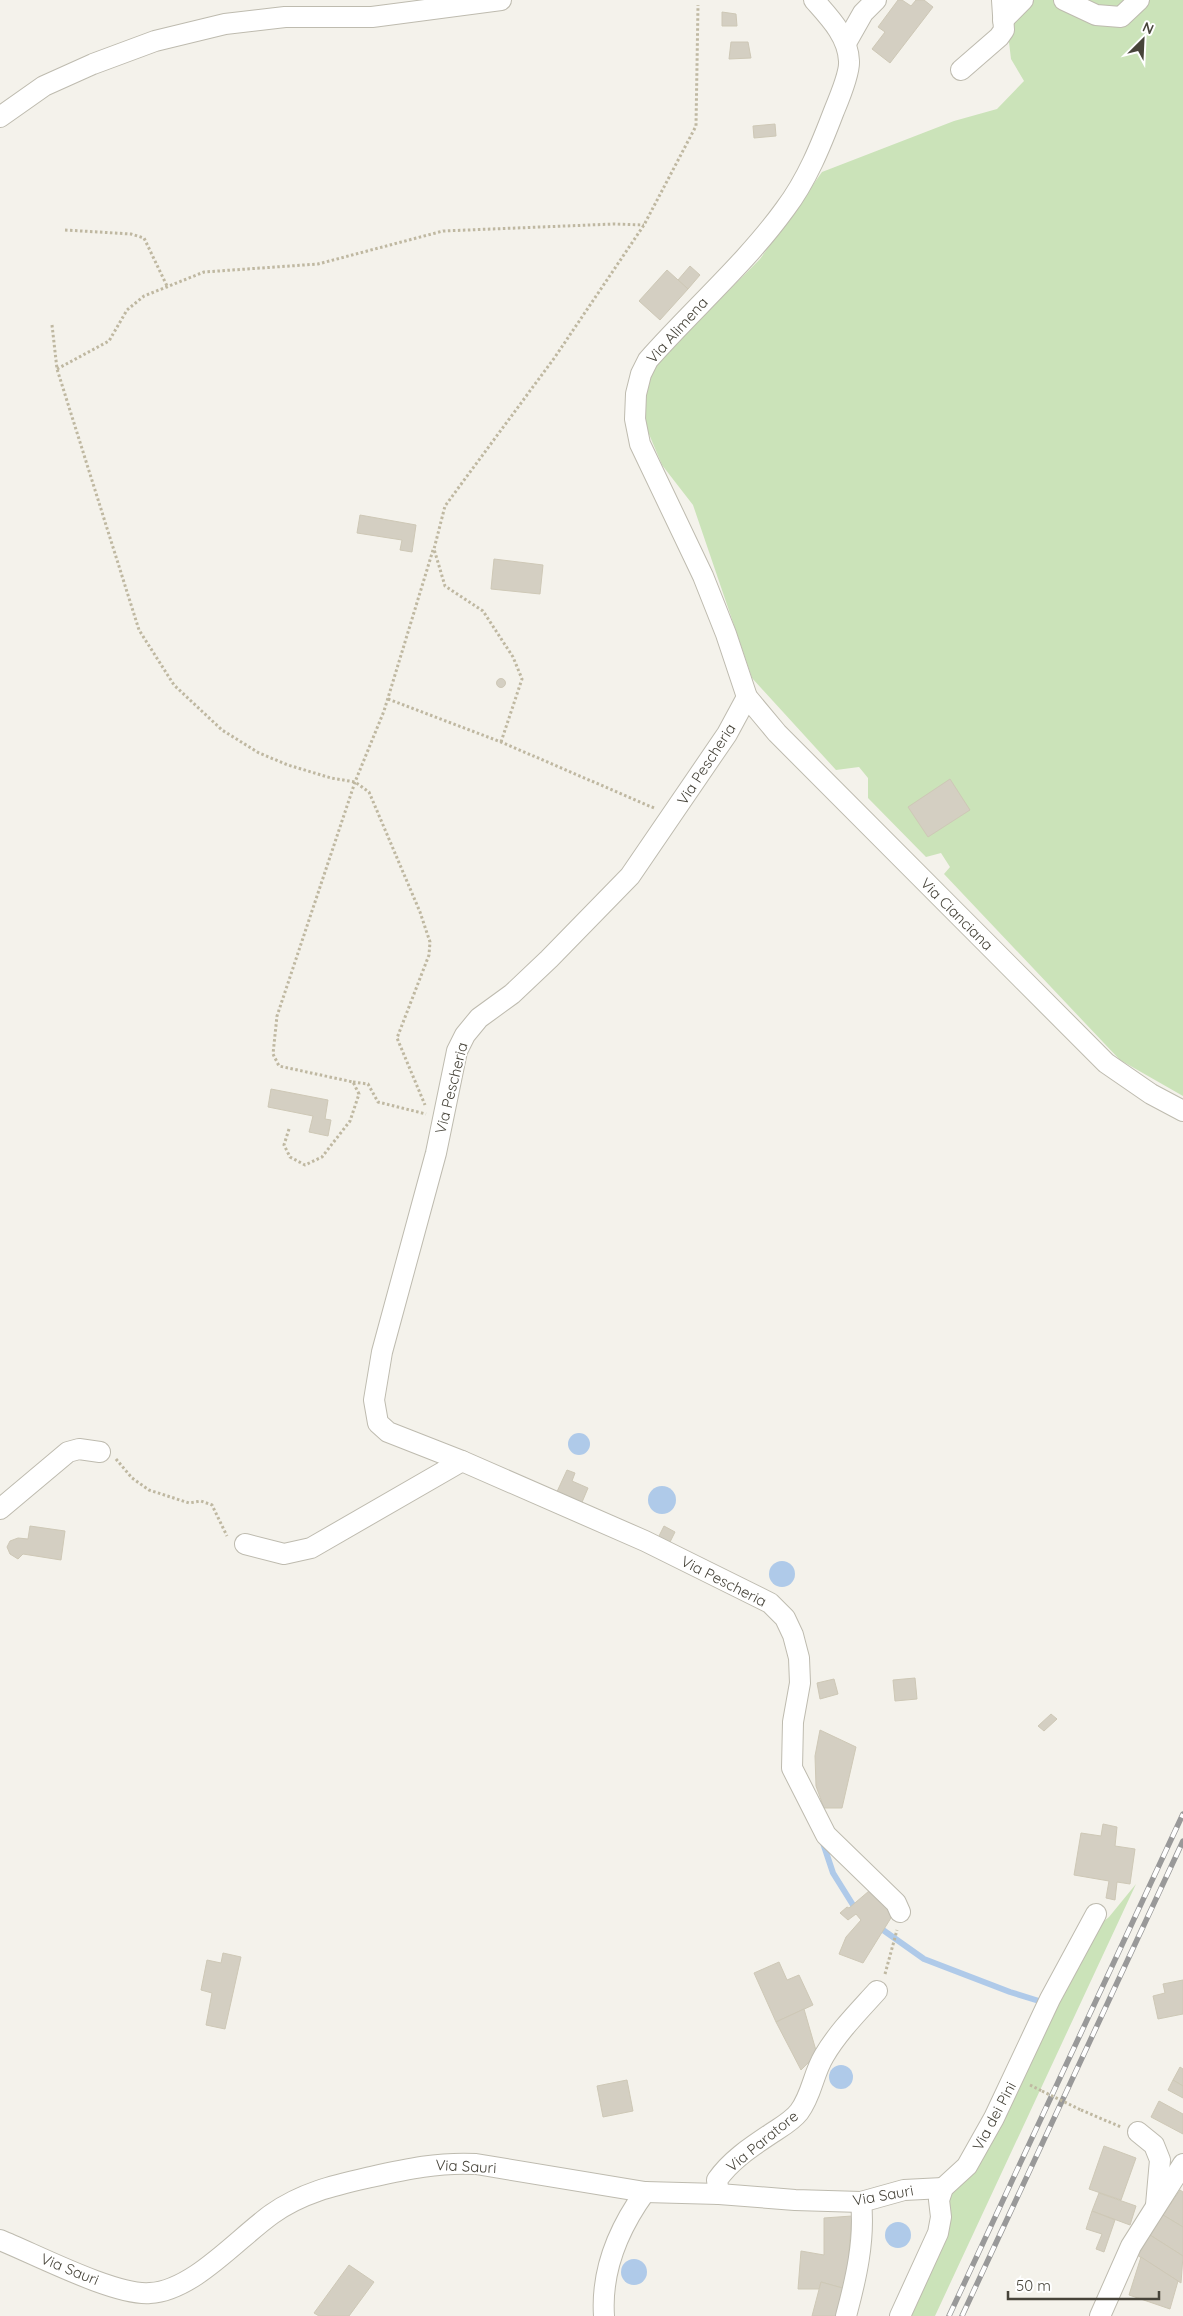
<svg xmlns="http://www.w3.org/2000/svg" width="1183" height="2316" font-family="Quicksand,sans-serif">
<rect width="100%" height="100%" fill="#f4f2eb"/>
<!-- green -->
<g fill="#cbe3b9">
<polygon points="1004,0 1183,0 1183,1096 1120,1060 944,874 950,867 941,853 926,857 868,798 868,778 859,767 836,770 752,678 693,505 662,465 646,427 643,407 646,387 654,369 668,352 760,259 822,172 954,121 997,109 1024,81 1011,59"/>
<polygon points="1136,1884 935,2316 907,2316 950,2224 949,2202 951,2191 1092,1931 1109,1917"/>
</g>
<!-- water -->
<g fill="#afcae9">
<circle cx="579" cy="1444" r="11"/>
<circle cx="662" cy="1500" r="14"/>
<circle cx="782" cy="1574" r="13"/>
<circle cx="841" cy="2077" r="12"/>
<circle cx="898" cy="2235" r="13"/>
<circle cx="634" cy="2272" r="13"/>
</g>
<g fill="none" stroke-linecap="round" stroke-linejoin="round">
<!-- stream -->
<g stroke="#afcae9" stroke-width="6">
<polyline points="822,1840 833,1873 853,1905"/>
<polyline points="883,1930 924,1959 1010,1992 1039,2001"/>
</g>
</g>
<!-- building -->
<g fill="#d4cfc2" stroke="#cec8b6">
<polygon points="898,0 902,0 911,6 916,0 924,0 933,7 890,63 872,49 885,32 878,27"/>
<polygon points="722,12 736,14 737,26 722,26"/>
<polygon points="731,42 748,42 751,58 729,59"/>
<polygon points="775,124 776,136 754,138 753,126"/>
<polygon points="690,266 700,275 688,289 678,280"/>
<polygon points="667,270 688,289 660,320 639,301"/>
<polygon points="360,515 416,525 412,552 400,550 402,540 357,533"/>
<polygon points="494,559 543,565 540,594 491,589"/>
<circle cx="501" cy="683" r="4.5"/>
<polygon points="950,779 970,810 928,837 908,807"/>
<polygon points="271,1089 328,1100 325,1119 331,1120 328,1136 309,1132 313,1116 268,1107"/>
<polygon points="567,1470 575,1473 572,1481 588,1488 580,1507 555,1496"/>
<polygon points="30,1526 65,1531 61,1560 23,1554 18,1559 10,1554 7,1547 10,1541 18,1538 28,1539"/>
<polygon points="664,1526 675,1532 667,1548 656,1542"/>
<polygon points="915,1678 917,1699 895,1701 893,1680"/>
<polygon points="834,1679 838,1694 820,1699 817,1683"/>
<polygon points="1051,1714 1057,1719 1044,1731 1038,1726"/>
<polygon points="820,1730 856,1747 842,1808 824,1808 816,1786 815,1756"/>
<polygon points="1103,1824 1117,1827 1115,1846 1135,1849 1130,1884 1117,1882 1115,1900 1106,1898 1109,1881 1074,1875 1081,1833 1101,1836"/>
<polygon points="869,1891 894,1913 863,1963 839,1954 846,1937 861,1920 856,1914 848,1920 840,1913 847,1907 849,1908"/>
<polygon points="223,1953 241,1957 225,2029 206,2025 212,1993 201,1990 207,1960 221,1963"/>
<polygon points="779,1962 787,1980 799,1975 813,2005 776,2022 754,1973"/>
<polygon points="1183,1980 1183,2014 1158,2019 1153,1996 1165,1993 1163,1984"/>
<polygon points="804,2009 817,2054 801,2070 776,2022"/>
<polygon points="1180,2067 1183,2069 1183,2086 1173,2080"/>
<polygon points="627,2080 633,2111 603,2117 597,2086"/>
<polygon points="1173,2080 1183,2086 1183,2098 1168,2090"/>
<polygon points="1159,2101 1183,2114 1183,2134 1151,2117"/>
<polygon points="1104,2146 1136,2158 1121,2200 1089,2189"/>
<polygon points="1180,2190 1183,2192 1183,2227 1163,2215"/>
<polygon points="1099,2193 1136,2206 1130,2225 1092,2211"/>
<polygon points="1092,2211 1115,2220 1104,2252 1096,2249 1102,2234 1086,2229"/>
<polygon points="1163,2215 1183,2227 1183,2256 1150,2235"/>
<polygon points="852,2216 846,2289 821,2282 819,2289 798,2289 801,2251 824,2255 824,2218"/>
<polygon points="1150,2235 1183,2256 1181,2283 1137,2255"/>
<polygon points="1141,2257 1178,2281 1170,2309 1129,2295"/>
<polygon points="349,2265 374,2282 349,2316 319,2316 314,2313"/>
<polygon points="821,2282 846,2289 839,2316 812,2316"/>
</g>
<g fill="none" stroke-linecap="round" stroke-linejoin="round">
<defs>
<g id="minor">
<path d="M814 0C829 17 848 36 849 61 850 73 839 99 834 111 821 145 807 180 785 209 746 263 692 310 648 360L641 374 636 394 635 419 640 444 703 576 726 634 747 697 777 733 1106 1063 1151 1094 1183 1111"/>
<polyline points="1064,0 1096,15 1121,17 1139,0"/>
<polyline points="1003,20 1023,0"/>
<polyline points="846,43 863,13 876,0"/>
<polyline points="961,70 999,37 1004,30 1002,0"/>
<polyline points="0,117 44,86 93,64 155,41 225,24 285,17 372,17 501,0"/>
<polyline points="747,697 727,734 630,876 549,959 512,994 479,1018 465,1035 457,1051 436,1153 382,1352 374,1400 378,1423 388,1432 462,1461 645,1541 770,1603 785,1618 793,1635 799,1658 800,1683 793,1722 792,1768 826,1835 896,1903 900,1912"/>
<polyline points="0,1509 68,1452 79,1449 100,1452"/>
<polyline points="245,1544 284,1554 311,1548 462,1461"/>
<polyline points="1138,2132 1154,2145 1160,2160 1156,2205"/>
<path d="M719 2194 717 2180C731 2160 751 2147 772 2133 781 2127 792 2121 799 2112 812 2095 813 2074 824 2056 838 2032 859 2011 877 1991"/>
<path d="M0 2240C35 2254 115 2296 150 2293 193 2291 238 2238 272 2214 303 2192 336 2185 371 2177 407 2169 439 2162 476 2164L645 2192 719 2194 795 2200 861 2202 904 2190 943 2188"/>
<path d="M604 2316C601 2271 619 2228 645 2192"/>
<path d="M846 2316C856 2279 865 2240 861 2202"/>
<polyline points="900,2316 938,2233 941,2217 939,2200 943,2188 967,2166 994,2118 1050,1999 1096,1914"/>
<polyline points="1100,2316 1131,2246 1183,2164"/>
</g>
</defs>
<!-- minor casing -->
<use href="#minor" stroke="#bebbaf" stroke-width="22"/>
<!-- path -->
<g stroke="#bfb8a1" stroke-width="3" stroke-dasharray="2.5 2.5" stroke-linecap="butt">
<polyline points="65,230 131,234 144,238 168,288"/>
<polyline points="52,325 57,369 139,630 174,685 222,730 259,753 288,765 331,778 355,782 369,792 420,912 430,942 429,955 397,1038 425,1105"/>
<polyline points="57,369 109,341 127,310 144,296 204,272 318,264 443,231 614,224 644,225"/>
<polyline points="388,699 501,742 654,808"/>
<polyline points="501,742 522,679 513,657 483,611 445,586 434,549 445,506 555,357 644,225 696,126 698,5"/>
<polyline points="353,1082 368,1084 378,1102 426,1114"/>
<polyline points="289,1129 284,1145 290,1157 305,1165 322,1157 350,1121 359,1094 353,1082 279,1066 273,1054 277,1016 355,782 384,711 433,550"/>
<polyline points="116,1459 132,1478 149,1490 189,1503 201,1501 212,1505 227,1536"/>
<polyline points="885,1974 897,1930"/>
<polyline points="1030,2085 1042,2091"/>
<polyline points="1081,2110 1121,2127"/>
</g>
<!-- minor -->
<use href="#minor" stroke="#fff" stroke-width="20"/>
<defs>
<g id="rail">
<polyline points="949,2316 1183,1814"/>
<polyline points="962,2316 1183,1841"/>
</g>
</defs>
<!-- rail casing -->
<use href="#rail" stroke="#999" stroke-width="5.5"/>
<!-- rail -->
<use href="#rail" stroke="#fff" stroke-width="4" stroke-dasharray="11" stroke-linecap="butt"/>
<!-- path-bridge -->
<polyline stroke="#bfb8a1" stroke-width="3" stroke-dasharray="2.5 2.5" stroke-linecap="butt" points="1042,2091 1081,2110"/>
</g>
<g text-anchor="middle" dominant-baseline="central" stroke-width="4" stroke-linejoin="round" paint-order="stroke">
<!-- street labels -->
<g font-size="15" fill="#47443a" stroke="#fff">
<text transform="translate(677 330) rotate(-48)">Via Alimena</text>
<text transform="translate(706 764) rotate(-57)">Via Pescheria</text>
<text transform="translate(957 914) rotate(45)">Via Cianciana</text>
<text transform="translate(451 1088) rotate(-76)">Via Pescheria</text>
<text transform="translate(724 1581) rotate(27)">Via Pescheria</text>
<text transform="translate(994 2116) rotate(-62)">Via dei Pini</text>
<text transform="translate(762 2141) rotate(-39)">Via Paratore</text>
<text transform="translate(466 2166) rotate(3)">Via Sauri</text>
<text transform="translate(883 2195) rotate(-10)">Via Sauri</text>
<text transform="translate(70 2269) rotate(22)">Via Sauri</text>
</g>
</g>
<!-- north arrow -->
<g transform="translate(1143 40) rotate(24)" stroke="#ffffff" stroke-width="4" paint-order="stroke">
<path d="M0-4L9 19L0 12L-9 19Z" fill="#47443a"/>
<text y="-8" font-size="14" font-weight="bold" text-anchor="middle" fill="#47443a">N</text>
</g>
<!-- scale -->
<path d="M1008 2291v8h151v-8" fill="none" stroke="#47443a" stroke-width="2.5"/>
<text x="1016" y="2291" font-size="15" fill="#47443a" stroke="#ffffff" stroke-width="4" paint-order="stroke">50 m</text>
</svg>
